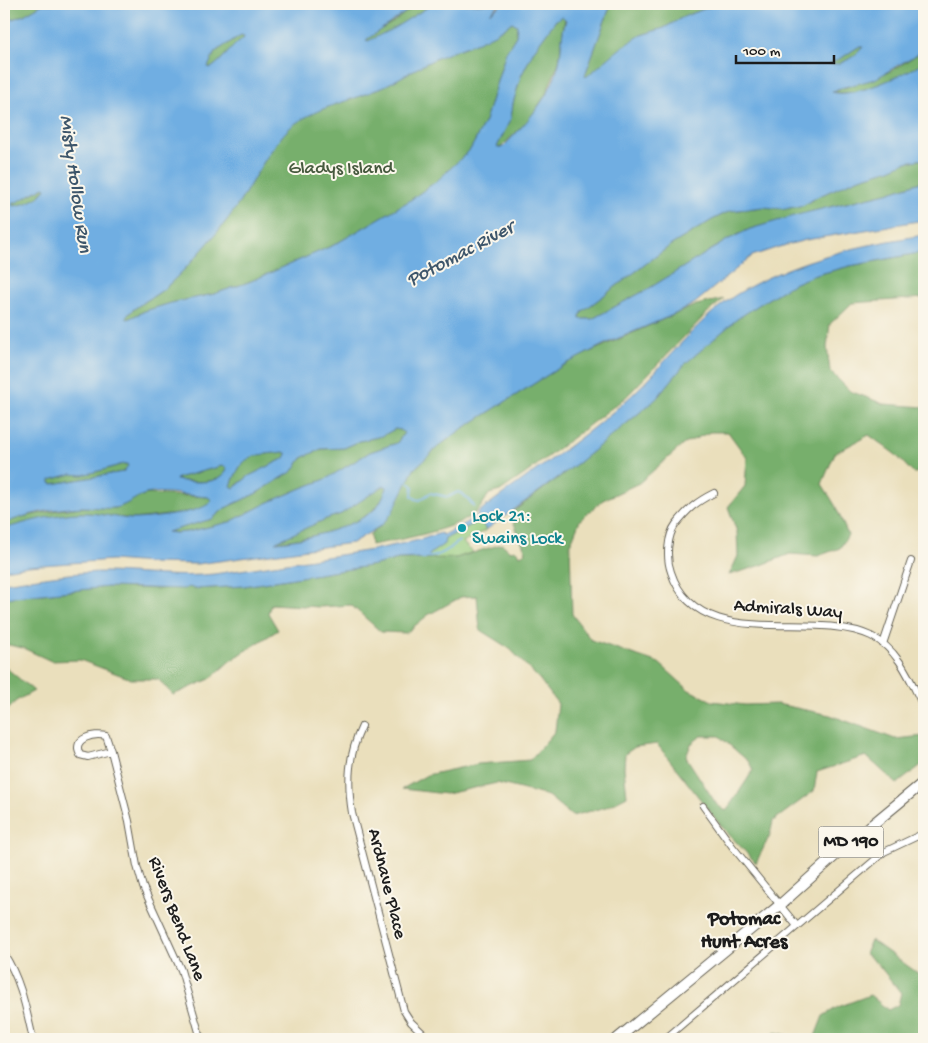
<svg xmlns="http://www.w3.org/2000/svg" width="928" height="1043" font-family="'Gochi Hand',sans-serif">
<rect width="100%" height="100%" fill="#fbf7ec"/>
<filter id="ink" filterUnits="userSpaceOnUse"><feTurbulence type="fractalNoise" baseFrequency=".02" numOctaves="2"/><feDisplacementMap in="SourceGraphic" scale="10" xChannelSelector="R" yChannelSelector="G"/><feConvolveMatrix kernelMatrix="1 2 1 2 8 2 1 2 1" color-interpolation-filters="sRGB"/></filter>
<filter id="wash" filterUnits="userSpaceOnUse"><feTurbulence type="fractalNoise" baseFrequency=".0096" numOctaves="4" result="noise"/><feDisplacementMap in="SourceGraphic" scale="20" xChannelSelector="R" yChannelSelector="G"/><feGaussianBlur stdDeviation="1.12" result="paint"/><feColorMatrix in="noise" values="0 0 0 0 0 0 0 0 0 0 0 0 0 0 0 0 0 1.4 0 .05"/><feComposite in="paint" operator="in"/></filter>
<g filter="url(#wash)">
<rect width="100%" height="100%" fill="#eadfbc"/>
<!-- green -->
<polygon fill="#94cb7d" stroke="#58744c" points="481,520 486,530 463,542 466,546 473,552 456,558 425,560 431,553 444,544 445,539"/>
<!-- forest -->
<g fill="#77af6c" stroke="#4a6644" fill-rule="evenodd">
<polygon points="4,4 43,4 24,15 4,22"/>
<path d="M417 4H433C411 17 391 32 368 41H365L371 35 392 23Z"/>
<polygon points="611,4 718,4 685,16 664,28 641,35 586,77 585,75"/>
<polygon points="562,16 565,17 559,62 545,96 528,121 500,148 497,147 511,118 513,103 521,76 534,50 556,20"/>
<path d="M512 22 517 25 516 36 506 52 485 121 476 139 470 150 438 180 409 201 334 245 249 282 214 294 171 303 145 311 128 319 126 318C131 308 155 297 165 288 175 279 185 269 194 259 210 241 226 223 239 203 253 181 276 136 296 122 318 108 342 103 366 94 391 85 413 69 437 58 462 47 491 39 512 22Z"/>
<path d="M241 35 244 36 243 38C231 47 223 60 211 68L208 67 215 52Z"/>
<path d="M858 47H863C857 56 841 66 829 64V63L843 57Z"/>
<path d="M924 50V62C904 75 856 98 832 92L833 91 857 84 893 70Z"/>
<polygon points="924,159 924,181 887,193 829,207 750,229 729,239 648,289 592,319 580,319 580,316 583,311 671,245 712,220 730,211 763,207 785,209 804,205 817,197 857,179 890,169 906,162"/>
<path d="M44 187H46C43 198 24 205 14 206L12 205 13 202 40 190Z"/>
<path d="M924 252V298L852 303 830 324 827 347 830 371 850 391 884 404 924 407V472L913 473 896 455 869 435 835 453 822 484 835 505 848 535 840 548 818 556 790 554 759 566 729 575 738 556 737 532 728 507 745 486 747 458 728 432H710L684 444 639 483 603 500 580 520 570 545 572 614 591 640 659 663 689 690 712 701 745 705 777 704 830 715 895 739 924 736V763L897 784 866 756 817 772 814 791 773 821 770 835 756 863 722 827 657 744 635 747 625 754 624 768 627 796 606 807 572 816 548 796 497 783 446 794 402 789 427 775 478 764 530 760 555 731 558 704 540 680 510 649 480 630 477 596 461 597 428 615 406 633 381 632 351 605 320 607 271 604 268 613 278 630 230 661 210 679 173 695 158 679H131L80 660 51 661 23 648 4 644V598L108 587 159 589 189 587 195 589 244 586 375 565 398 559 456 558 502 544 510 551 515 550 520 555 526 552 510 514 578 463 637 415 656 399 685 364 737 319 763 302 791 285 812 276 850 266ZM701 736H719L749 762 753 770C745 784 735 797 726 811L717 805 686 757 691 744Z"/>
<path d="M724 299 708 312 626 397 525 474 500 491 489 494C485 500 482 506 478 510 459 530 398 540 371 545L370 534 382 525 414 469 439 446 462 429 562 366 583 355 696 305Z"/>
<polygon points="395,429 401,430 404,433 397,443 370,452 326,479 302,488 267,503 230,522 187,532 175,533 167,531 212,519 225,508 255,494 293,471 302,458 321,449 344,448 360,441 382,436"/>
<path d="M284 452 288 453 285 458 249 476 233 488 231 486C244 451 252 456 284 452Z"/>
<polygon points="123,464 127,464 128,466 123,472 53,484 50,483 50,480 71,474 82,475 103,470"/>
<path d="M222 466 226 467 227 470C219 486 191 481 176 480L177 478Z"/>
<path d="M386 485 387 488C384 494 381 503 375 508 355 529 301 540 273 542L326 519 341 514 373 492Z"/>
<polygon points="148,494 208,497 212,500 209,506 201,509 177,514 133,519 79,513 4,529 4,524 16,518 59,510 82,507 115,508 122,506 131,499"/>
<polygon points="4,666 34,691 16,701 4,714"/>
<polygon points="871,940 922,976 924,976 924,1039 895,1039 871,1035 850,1036 849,1039 814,1039 823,1016 838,1007 870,995 888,1010 898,1005 901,993 877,963 865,954"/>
<polygon points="775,1032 802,1039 771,1039"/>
</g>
<!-- water -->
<g fill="#6faee2" stroke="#46657f" fill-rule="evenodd">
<path d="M43 4H309L307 7 309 8 313 4H417L366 40 368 41 394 28 433 4H499L490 13 502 4H611L585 75 586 77 622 47 641 35 664 28 685 16 718 4H924V50L875 79 837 89 832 92C854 99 905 74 924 62V159L906 162 890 169 857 179 817 197 804 205 785 209 763 207 730 211 712 220 671 245 583 311 580 316V319H592L648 289 729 239 750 229 801 214 887 193 924 181V220L806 240 779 247 752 256 695 303 675 314 605 344 562 366 462 429 439 446 414 469 392 513 382 525 352 543 197 564 150 563 112 560 28 566 4 570V529C22 523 60 513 79 513 97 512 115 518 132 519 147 519 207 513 212 500L208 497C190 496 162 490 146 494 135 497 125 507 114 508 104 509 94 507 83 507 57 508 27 513 4 524V22L24 15ZM562 16 566 20C561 34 562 48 559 63 551 97 527 122 503 147L500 148 497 147 511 118 513 103 521 76 534 50 556 20ZM512 22 517 25 516 36 506 52 485 121 476 139 470 150 438 180 409 201 334 245 249 282 214 294 171 303 145 311 128 319 126 318C130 308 155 297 165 288 175 279 185 269 194 259 210 241 226 223 239 203 253 181 276 136 296 123 318 108 342 103 366 94 391 85 413 69 437 58 462 47 491 40 512 22ZM241 35 244 36 243 38C231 47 223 60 211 68L208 67 215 52ZM858 47H863C856 56 841 66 829 64L843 57ZM44 187 46 188C43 198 24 205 14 206L12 205 13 202H17ZM395 429 401 430 404 433 397 443 370 452 326 479 302 488 267 503 230 522 187 532 175 533 167 532 212 519 225 508 255 494 293 471 302 458 321 449 344 448 360 441 382 436ZM284 452 287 454 285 458 249 476 234 488 231 486C243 452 253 456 284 452ZM123 464H127L128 466 123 472 53 484 50 483V480L71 474 82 475 103 470ZM222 466 226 467 227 470C219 486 191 482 176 480L177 478ZM383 486H386L387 488C384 494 381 502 376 508 357 527 301 541 275 542L326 519 341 514Z"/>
<path d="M924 235V252L850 266 812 276 791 285 763 302 737 319 685 364 656 399 610 437 578 463 486 530 480 520 445 539 444 544 431 553 425 560 417 558 398 559 375 565 244 586 195 589 189 587 184 589 108 587 4 598V583C38 578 72 572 107 572 143 573 178 578 214 574L372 550 419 540 441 533 443 535 478 516V513L485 507C534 471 586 437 631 396 669 361 698 316 744 290 800 258 861 245 924 235Z"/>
</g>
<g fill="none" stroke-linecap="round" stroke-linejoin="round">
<!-- stream -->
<g stroke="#6faee2" stroke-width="2">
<polyline points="407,481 413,486 412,496 416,499 420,500 430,493 448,497 458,492 463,494 474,506"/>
<path d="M426 557C439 558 450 548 459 541"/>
</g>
</g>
</g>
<g filter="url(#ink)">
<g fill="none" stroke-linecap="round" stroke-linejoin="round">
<defs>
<g id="street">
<path d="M714 493C696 502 688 509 676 524 667 536 666 558 671 572 698 655 813 608 871 636 900 650 911 682 924 708"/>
<polyline points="883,644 911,561"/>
<path d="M362 726C348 755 347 782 352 813L404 1011 411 1022 429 1039"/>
<path d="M111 751 88 757 80 755C71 738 94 733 106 736L111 751 129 821 137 866 143 887 181 970 201 1039"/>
<polyline points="703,806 732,846 797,926"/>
<path d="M4 954C21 980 26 1009 33 1039"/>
<polyline points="665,1039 884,852 920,835 924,835"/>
</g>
<polyline id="primary" points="617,1039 780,905 839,852 924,782"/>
</defs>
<!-- street casing -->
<use href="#street" stroke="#646054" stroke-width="8"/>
<!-- primary casing -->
<use href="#primary" stroke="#646054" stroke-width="12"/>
<!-- street -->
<use href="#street" stroke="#fff" stroke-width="6"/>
<!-- primary -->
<use href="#primary" stroke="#fff" stroke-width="10"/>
</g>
</g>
<!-- markers -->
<circle fill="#0f9aa8" stroke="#fbf7ec" stroke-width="2" cx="462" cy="528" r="5"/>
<g text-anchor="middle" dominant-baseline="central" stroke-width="4" stroke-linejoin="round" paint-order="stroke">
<!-- shield labels -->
<rect fill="#fbf7ec" stroke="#5f5e5a" stroke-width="1" x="818.5" y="826.5" width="65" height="31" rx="4"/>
<g font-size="18" font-weight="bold" fill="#1c1c1c">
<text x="851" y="842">MD 190</text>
</g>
<!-- park labels -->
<g font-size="19" fill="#46593e" stroke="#fbf7ec">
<text x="341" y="169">Gladys Island</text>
</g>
<!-- culture labels -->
<g font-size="19" fill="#0d838f" stroke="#fbf7ec" text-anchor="start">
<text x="472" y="517">Lock 21:<tspan x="472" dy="22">Swains Lock</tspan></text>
</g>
<!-- street labels -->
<g font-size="19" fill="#1c1c1c" stroke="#fbf7ec">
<text transform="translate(788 610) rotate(4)">Admirals Way</text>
<text transform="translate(386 884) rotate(76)">Ardnave Place</text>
<text transform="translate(176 919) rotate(69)">Rivers Bend Lane</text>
</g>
<!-- water labels -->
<g font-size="20" font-style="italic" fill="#3d566b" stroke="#fbf7ec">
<text transform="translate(74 184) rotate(82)">Misty Hollow Run</text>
<text transform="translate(461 255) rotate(-28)">Potomac River</text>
</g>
<!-- neighbourhood labels -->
<g font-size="20" font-weight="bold" fill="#1c1c1c" stroke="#fbf7ec">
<text x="744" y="920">Potomac<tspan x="744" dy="23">Hunt Acres</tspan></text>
</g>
</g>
<!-- margin -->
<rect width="928" height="1043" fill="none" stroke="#fbf7ec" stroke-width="20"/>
<!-- scale -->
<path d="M736 55v8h98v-8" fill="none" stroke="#1c1c1c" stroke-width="2.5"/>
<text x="743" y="55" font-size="15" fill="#1c1c1c" stroke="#fbf7ec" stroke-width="4" paint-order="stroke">100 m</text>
</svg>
